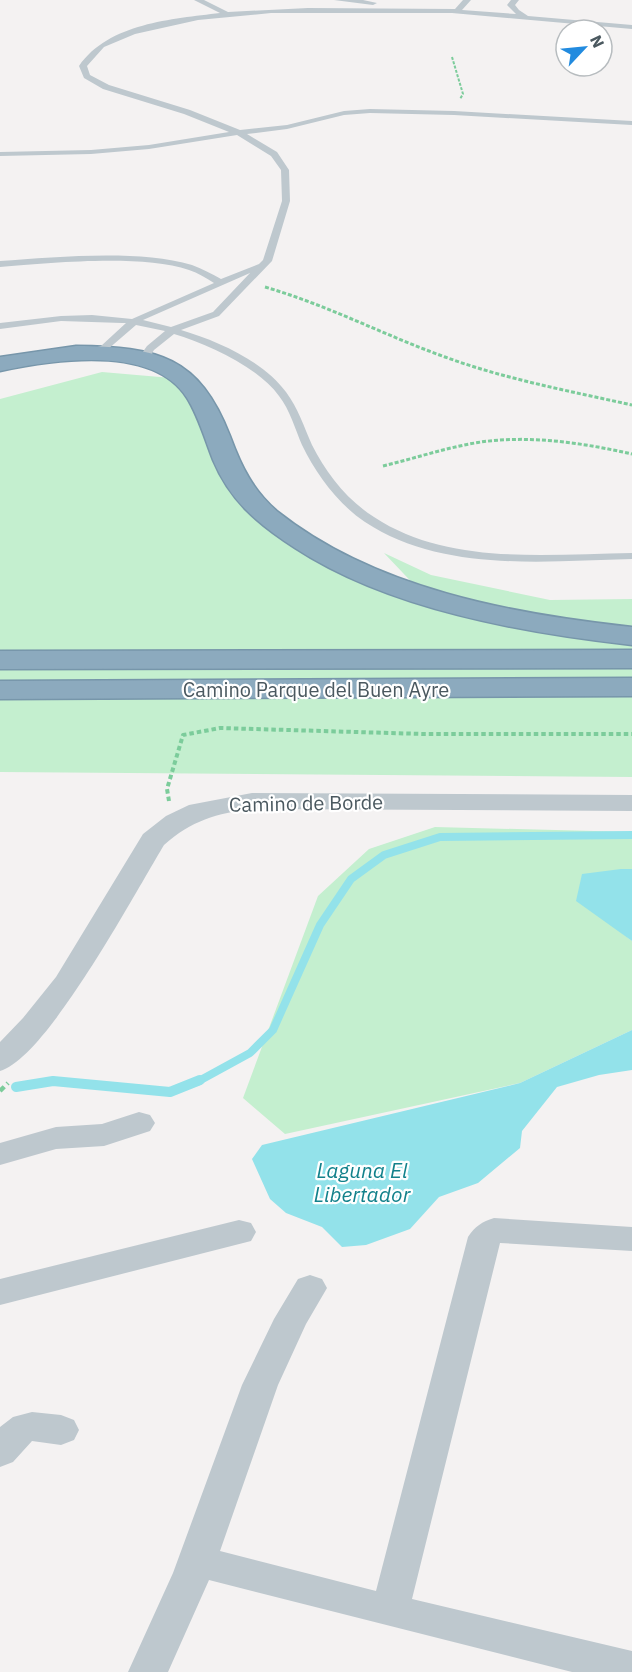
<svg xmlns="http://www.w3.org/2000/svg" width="632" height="1672" font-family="'IBM Plex Sans',sans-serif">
<rect width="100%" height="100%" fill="#f4f2f2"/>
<!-- green -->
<g fill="#c4efcf">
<polygon points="102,372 183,379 269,518 422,593 384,553 431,575 550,600 632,599 632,777 0,772 0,399"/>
<polygon points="435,827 632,832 632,869 621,869 614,927 632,941 632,1030 520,1083 285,1134 243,1098 318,896 369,849"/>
</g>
<!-- water -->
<g fill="#93e2ea">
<polygon points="621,869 632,869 632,941 576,901 582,874"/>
<polygon points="632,1030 632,1070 599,1075 557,1087 522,1131 520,1148 478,1183 439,1197 410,1229 366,1245 342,1247 322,1227 286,1213 270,1199 252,1159 262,1145 520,1083"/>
</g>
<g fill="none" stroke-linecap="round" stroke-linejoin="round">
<!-- stream-far1 -->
<g stroke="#93e2ea" stroke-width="8">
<polyline points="48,1082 61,1082"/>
<polyline points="197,1082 250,1053 273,1030 320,925 351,879 384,855 440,837 632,835"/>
</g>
<!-- stream -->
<polyline stroke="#93e2ea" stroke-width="10" points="16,1087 53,1081 170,1092 200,1080"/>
<defs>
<g id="motorway">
<path d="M76 346C158 347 199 356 230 436 241 466 253 491 278 512 375 589 512 614 632 627V645C523 633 388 609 295 548 259 525 230 501 213 460 205 440 199 417 187 398 153 344 52 360 0 371V357Z"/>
<polygon points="632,650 632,668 0,669 0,651"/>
<polygon points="632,678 632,696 0,699 0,681"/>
</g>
</defs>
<!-- motorway casing -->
<use href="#motorway" stroke="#7796aa" stroke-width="3"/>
<!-- path-far3 -->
<polyline stroke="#7ccc9b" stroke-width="2" stroke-dasharray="3 1.5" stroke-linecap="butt" points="452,57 463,94 460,99"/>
<!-- path-far2 -->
<g stroke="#7ccc9b" stroke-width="3" stroke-dasharray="4 2" stroke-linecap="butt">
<path d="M265 287C327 305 384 335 445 357 505 379 569 391 632 405"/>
<path d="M383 466C416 458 448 447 481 442 531 435 583 443 632 454"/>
</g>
<!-- path-far1 -->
<polyline stroke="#7ccc9b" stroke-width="4" stroke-dasharray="4.5 3" stroke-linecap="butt" points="169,801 167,789 183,735 220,728 424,734 632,734"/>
<!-- path -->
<polyline stroke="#7ccc9b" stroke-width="4.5" stroke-dasharray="6 4" stroke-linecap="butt" points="0,1091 8,1083"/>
<!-- service -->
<g fill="#bec8ce" fill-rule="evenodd">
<path d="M194 0H204L228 12 308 8 455 9 463 0H471L462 10 516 14 507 5 511 0H519L515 5 519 10 528 16 632 25V29L452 13H271L198 20 135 34 104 47 87 66 90 75 109 85 190 110 240 130 287 125 344 111 370 109 454 111 632 121V125L454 115 370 113 344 115 287 129 247 134 277 152 289 170 290 201 272 261 219 316 181 330C218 341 263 361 286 392 298 408 304 427 312 445 326 473 347 500 374 517 448 566 547 554 632 553V559C545 561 442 573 365 522 338 504 316 474 302 445 295 429 290 410 279 396 258 367 208 344 174 334L154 350 152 353 159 364 151 366 142 353 147 346 165 331 136 325 107 350 87 354V350L101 346 126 323H122L61 321 0 329V323L61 316 92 315 132 319 214 283C206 278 198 273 189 270 141 254 51 263 0 267V261C57 257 138 249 192 265 203 269 212 274 221 279L259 264 263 260 282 201 281 170 271 156 237 135 149 149 91 154 0 156V152L91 150 149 145 229 132 184 114 103 89 84 78 79 66C109 23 172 19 220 13ZM250 273 213 312 171 327 143 320Z"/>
<polygon points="334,0 363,0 377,3 373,5"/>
</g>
<!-- minor -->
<g fill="#bec8ce" fill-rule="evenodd">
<path d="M252 793 632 795V811L252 809C217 813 191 821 164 845 136 891 47 1058 0 1071V1042L23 1018 56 977 143 834 166 816 189 805Z"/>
<polygon points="139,1112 150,1115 155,1123 150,1131 104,1146 56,1149 0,1165 0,1143 56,1127 102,1124"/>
<path d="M494 1218 632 1227V1251L500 1243 412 1599 632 1651V1672H572L209 1580 168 1672H128L173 1573 242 1385 274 1319 298 1279 310 1275 322 1279 327 1288 306 1324 278 1385 220 1551 376 1591 468 1237C475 1226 482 1222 494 1218Z"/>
<polygon points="239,1220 251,1223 256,1232 251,1241 0,1305 0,1279"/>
<polygon points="32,1412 61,1415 74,1420 79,1430 74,1440 61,1445 32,1441 13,1462 0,1467 0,1427 13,1417"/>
</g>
<!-- motorway -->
<use href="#motorway" fill="#8caabe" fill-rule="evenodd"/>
</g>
<g text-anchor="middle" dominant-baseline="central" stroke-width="4.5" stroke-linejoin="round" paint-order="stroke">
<!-- street labels -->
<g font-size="20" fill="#4a585f" stroke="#fff">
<text x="316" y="689">Camino Parque del Buen Ayre</text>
<text transform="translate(306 803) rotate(-1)">Camino de Borde</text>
</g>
<!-- water labels -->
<g font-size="21" font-style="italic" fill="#12818b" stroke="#fff">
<text x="362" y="1170">Laguna El<tspan x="362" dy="24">Libertador</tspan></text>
</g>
</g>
<!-- north arrow -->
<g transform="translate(584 48) rotate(64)"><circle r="28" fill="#ffffff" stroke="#b7bcbf" stroke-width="1.5"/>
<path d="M0-4.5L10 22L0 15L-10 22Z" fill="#228bdf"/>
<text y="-9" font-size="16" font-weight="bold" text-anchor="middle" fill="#4a585f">N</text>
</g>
</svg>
